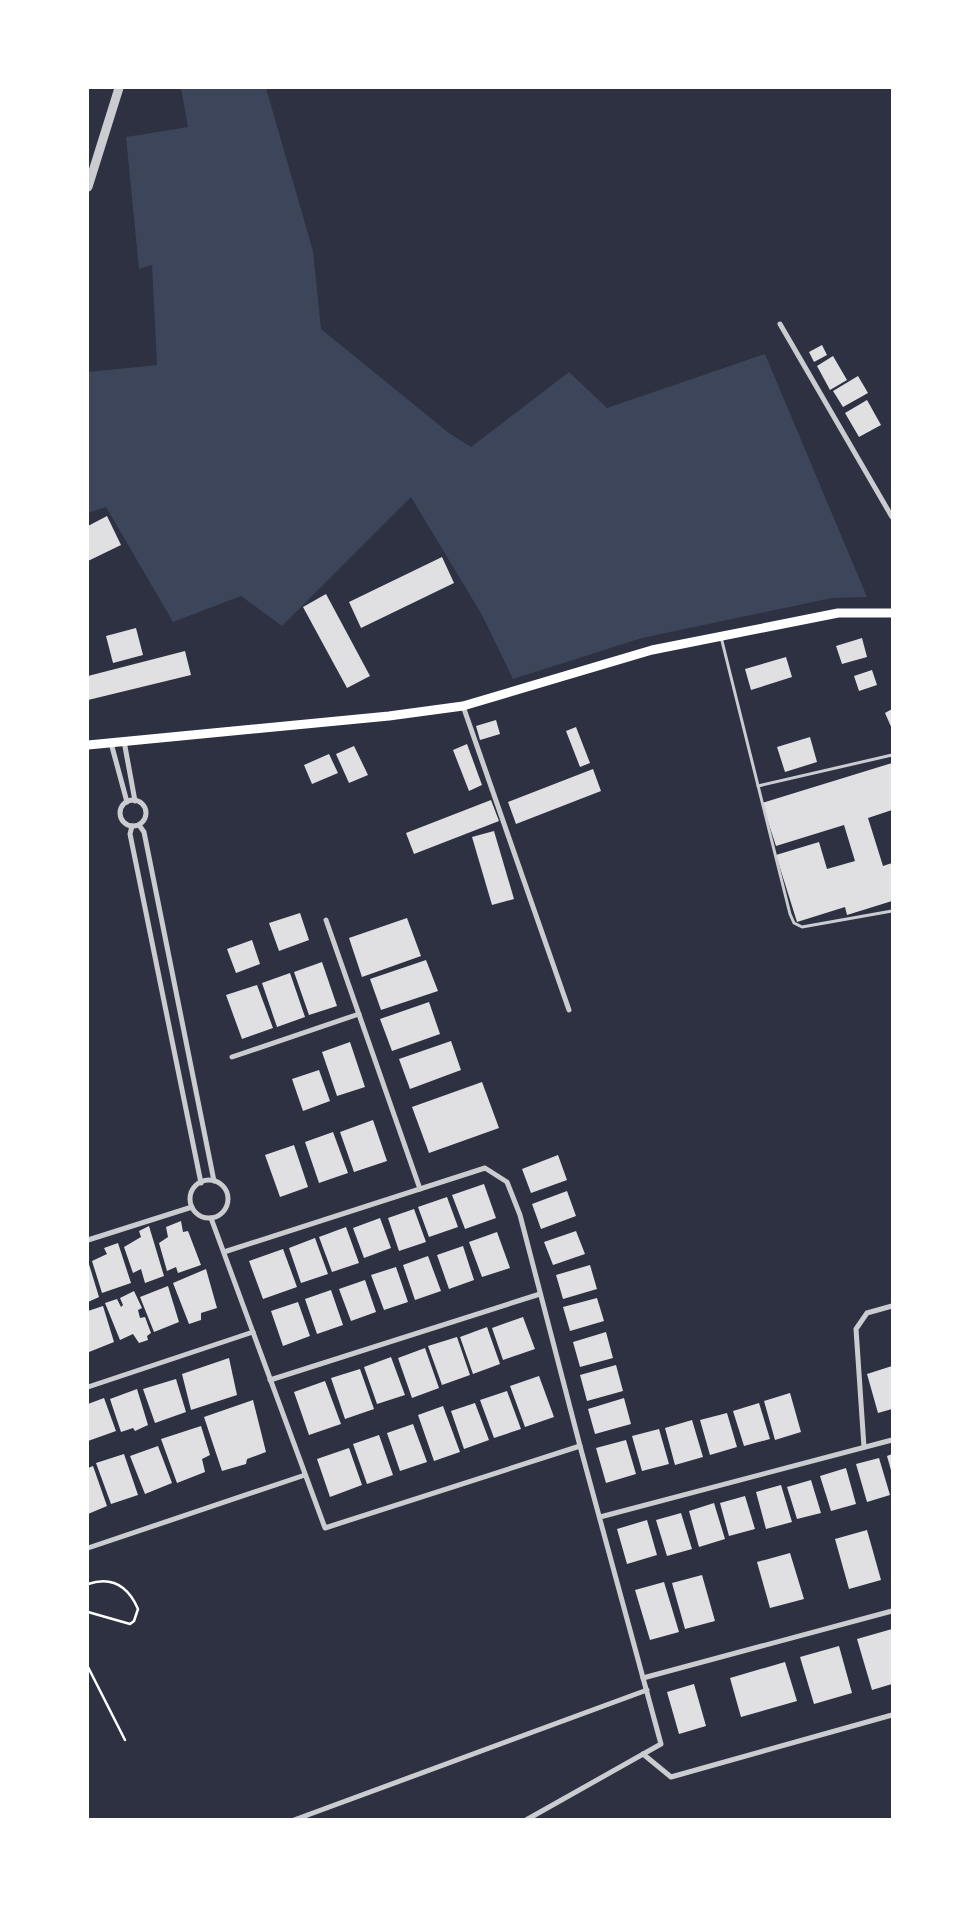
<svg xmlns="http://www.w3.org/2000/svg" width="980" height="1907" font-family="'Noto Sans',sans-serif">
<rect width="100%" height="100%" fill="#2d3142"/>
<!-- green -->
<polygon fill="#3c4559" points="181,88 266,88 313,251 321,329 449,433 471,447 569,372 607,408 765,354 867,597 832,598 642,638 513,679 482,615 411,497 282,626 241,596 173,622 106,507 88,513 88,372 157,365 152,265 139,269 126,137 188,127"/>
<!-- building -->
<g fill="#e0e0e3">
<polygon points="822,345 827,355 814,362 809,352"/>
<polygon points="833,356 847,380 830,390 817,366"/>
<polygon points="858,376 868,393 843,407 833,391"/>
<polygon points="867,400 881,425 859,437 845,413"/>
<polygon points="107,516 121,545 88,561 88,526"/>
<polygon points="442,557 454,583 361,628 349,602"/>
<polygon points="326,594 370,676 347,688 303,607"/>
<polygon points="136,628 143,655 113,663 106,636"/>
<polygon points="862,638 867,657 842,664 836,646"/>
<polygon points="185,651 191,675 88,700 88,676"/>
<polygon points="786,657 792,677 751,690 745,669"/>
<polygon points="872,670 877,685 859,691 854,676"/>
<polygon points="892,709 892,729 885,713"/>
<polygon points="496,720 500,734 480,740 476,726"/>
<polygon points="576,727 590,763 580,767 566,731"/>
<polygon points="810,737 817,762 785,772 777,747"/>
<polygon points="467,744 482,785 469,791 453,750"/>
<polygon points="354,746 368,775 349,783 336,754"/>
<polygon points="329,754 338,773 312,784 304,765"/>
<polygon points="892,763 892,810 868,818 883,866 892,863 892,901 847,915 845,907 797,922 776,855 819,842 827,869 855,861 844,825 776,846 762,803"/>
<polygon points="593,769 601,791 516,824 508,802"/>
<polygon points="491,800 499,821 414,854 406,833"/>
<polygon points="494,831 514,899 492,905 472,837"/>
<polygon points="300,913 309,940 279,951 269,923"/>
<polygon points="407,918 421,956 362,977 349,938"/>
<polygon points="252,940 260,964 236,973 227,949"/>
<polygon points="426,960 438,991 381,1010 370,979"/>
<polygon points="322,962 337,1006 309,1015 294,972"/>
<polygon points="290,973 305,1017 277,1027 262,983"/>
<polygon points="257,985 273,1028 242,1039 226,995"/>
<polygon points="429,1002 440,1034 392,1051 380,1019"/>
<polygon points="451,1041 461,1070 410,1089 399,1059"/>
<polygon points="350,1042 365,1087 337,1096 322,1052"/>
<polygon points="319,1070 330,1101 303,1111 292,1079"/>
<polygon points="482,1082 499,1128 429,1153 412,1107"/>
<polygon points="373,1120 387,1161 354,1172 340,1132"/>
<polygon points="333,1132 348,1173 319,1183 305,1142"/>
<polygon points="294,1145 308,1187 280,1197 265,1155"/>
<polygon points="558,1155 567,1180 531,1193 522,1169"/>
<polygon points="484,1184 496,1218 465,1229 452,1195"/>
<polygon points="567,1191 576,1216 541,1229 532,1204"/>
<polygon points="447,1197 458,1227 429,1237 418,1207"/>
<polygon points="414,1209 426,1242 399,1251 388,1218"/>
<polygon points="380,1218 391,1248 364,1258 353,1228"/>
<polygon points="181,1221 183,1232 188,1231 201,1265 178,1273 176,1267 167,1271 159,1243 168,1237 166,1227"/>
<polygon points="149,1226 164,1276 145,1283 141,1269 133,1273 124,1247 141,1237 139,1231"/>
<polygon points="346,1227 359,1263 332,1272 319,1237"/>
<polygon points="576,1231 585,1254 553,1265 544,1242"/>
<polygon points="497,1232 510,1268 482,1277 469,1242"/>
<polygon points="315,1238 328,1274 301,1283 289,1248"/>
<polygon points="118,1243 131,1283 102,1293 92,1261 107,1254 104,1248"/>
<polygon points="463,1246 474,1280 449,1289 437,1255"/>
<polygon points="283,1249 297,1287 263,1299 249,1261"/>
<polygon points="428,1256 441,1291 415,1300 403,1265"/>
<polygon points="88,1261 99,1297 88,1302"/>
<polygon points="590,1265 597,1289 563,1299 556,1275"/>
<polygon points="396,1267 408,1302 384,1310 371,1275"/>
<polygon points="206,1269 217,1308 201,1313 201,1320 189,1324 173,1283"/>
<polygon points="365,1280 376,1312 351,1321 339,1289"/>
<polygon points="168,1286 179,1322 154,1332 140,1297"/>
<polygon points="331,1290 343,1325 317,1334 305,1299"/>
<polygon points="134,1291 142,1308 138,1310 140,1318 145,1317 151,1333 147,1336 148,1340 139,1343 133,1334 120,1340 105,1303 117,1299 121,1307 123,1305 120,1298"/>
<polygon points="597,1298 604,1321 570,1331 563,1307"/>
<polygon points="298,1302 310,1336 283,1346 271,1311"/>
<polygon points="103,1306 114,1342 89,1352 88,1347 88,1311"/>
<polygon points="523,1317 535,1349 503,1360 492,1328"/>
<polygon points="487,1327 500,1364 473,1374 460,1337"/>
<polygon points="606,1332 613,1358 580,1367 573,1342"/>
<polygon points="457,1337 470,1375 442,1385 428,1346"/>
<polygon points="425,1348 439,1388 412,1398 398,1358"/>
<polygon points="391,1357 405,1395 377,1404 364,1367"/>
<polygon points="229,1358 237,1395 191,1410 182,1374"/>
<polygon points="616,1365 623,1391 587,1401 580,1375"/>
<polygon points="892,1366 892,1409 878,1413 867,1374"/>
<polygon points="360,1369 374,1409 345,1419 331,1378"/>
<polygon points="539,1376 554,1417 525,1427 510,1386"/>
<polygon points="176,1379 186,1412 155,1423 143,1389"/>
<polygon points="325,1381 341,1424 309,1435 294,1392"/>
<polygon points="137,1389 148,1425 135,1431 133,1428 121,1432 110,1399"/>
<polygon points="507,1391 521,1429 494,1438 480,1400"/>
<polygon points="790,1393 801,1432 775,1440 764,1401"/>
<polygon points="104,1398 116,1431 88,1441 88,1404"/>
<polygon points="624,1398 631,1424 595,1434 588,1409"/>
<polygon points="253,1400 266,1452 247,1459 246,1464 222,1471 204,1417"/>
<polygon points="475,1403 489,1440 464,1449 451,1411"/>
<polygon points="759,1403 770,1439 744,1446 733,1411"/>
<polygon points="443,1406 460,1452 434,1461 418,1415"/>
<polygon points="727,1413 737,1447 710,1455 700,1420"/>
<polygon points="692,1420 703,1457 675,1465 665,1428"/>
<polygon points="413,1424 427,1462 400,1471 387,1433"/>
<polygon points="201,1426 210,1455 202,1459 205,1472 177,1483 161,1439"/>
<polygon points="659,1429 669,1464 642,1471 632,1436"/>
<polygon points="379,1435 393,1475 367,1484 353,1444"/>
<polygon points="626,1440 636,1474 606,1483 596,1448"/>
<polygon points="158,1446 172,1483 145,1494 130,1456"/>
<polygon points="349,1448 362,1485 330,1497 317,1459"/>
<polygon points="124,1454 138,1495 111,1504 96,1463"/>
<polygon points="892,1454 892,1474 887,1456"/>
<polygon points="879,1458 890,1495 867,1502 856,1464"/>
<polygon points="93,1466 107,1506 88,1514 88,1468"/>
<polygon points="846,1468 856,1504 831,1511 820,1476"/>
<polygon points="811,1480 821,1513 797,1519 787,1487"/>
<polygon points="781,1485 792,1522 766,1529 756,1492"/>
<polygon points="745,1496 755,1529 729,1536 720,1503"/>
<polygon points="714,1503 725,1539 699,1547 689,1511"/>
<polygon points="681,1513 692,1549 667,1556 656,1520"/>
<polygon points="647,1520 657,1555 627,1564 617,1529"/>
<polygon points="867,1530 881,1580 849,1589 835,1539"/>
<polygon points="790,1553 804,1599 770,1608 757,1562"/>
<polygon points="702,1575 715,1621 685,1629 672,1583"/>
<polygon points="664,1582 679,1632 650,1640 635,1590"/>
<polygon points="892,1629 892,1684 872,1690 857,1639"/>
<polygon points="839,1646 852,1693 814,1704 800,1657"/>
<polygon points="785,1662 797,1701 741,1717 730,1678"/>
<polygon points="694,1684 706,1726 679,1734 667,1692"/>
</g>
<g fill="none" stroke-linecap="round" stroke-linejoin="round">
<!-- path -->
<g stroke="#fff" stroke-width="2.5">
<path d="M88 1584C112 1576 128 1586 138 1609L134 1621 130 1624 88 1612"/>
<polyline points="88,1667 125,1740"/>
</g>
<!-- service -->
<g stroke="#caccd0" stroke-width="3">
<polyline points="721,637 790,914 794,923 802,927 892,911"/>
<polyline points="758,786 892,755"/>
</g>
<!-- minor -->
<g stroke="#caccd0" stroke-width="5">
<polyline points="780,324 892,517"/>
<polyline points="463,706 569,1010"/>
<polyline points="124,741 135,801"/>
<polyline points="111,743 127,802"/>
<circle cx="133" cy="813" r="13"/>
<polyline points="139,825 144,832 214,1181"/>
<polyline points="132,826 130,834 201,1183"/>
<polyline points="326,920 420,1189"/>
<polyline points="232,1057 359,1014"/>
<circle cx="209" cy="1199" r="19"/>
<polyline points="211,1218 325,1528 580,1446 520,1215 507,1182 485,1168 224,1252"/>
<polyline points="88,1240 192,1207"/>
<polyline points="270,1380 540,1294"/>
<polyline points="88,1387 253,1332"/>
<polyline points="864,1447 856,1329 867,1313 892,1306"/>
<polyline points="600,1517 892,1440"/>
<polyline points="88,1548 305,1475"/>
<polyline points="643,1678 892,1611"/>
<polyline points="643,1754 671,1777 892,1715"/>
<polyline points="294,1820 647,1690"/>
<polyline points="526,1820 661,1744 580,1446"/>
</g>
<!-- tertiary -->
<polyline stroke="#caccd0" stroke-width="9" points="88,187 119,88"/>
<!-- secondary -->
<polyline stroke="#fff" stroke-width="9" points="88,745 389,716 463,706 652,650 838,613 892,613"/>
</g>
<!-- border -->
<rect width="980" height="1907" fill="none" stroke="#ffffff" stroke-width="178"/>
</svg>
